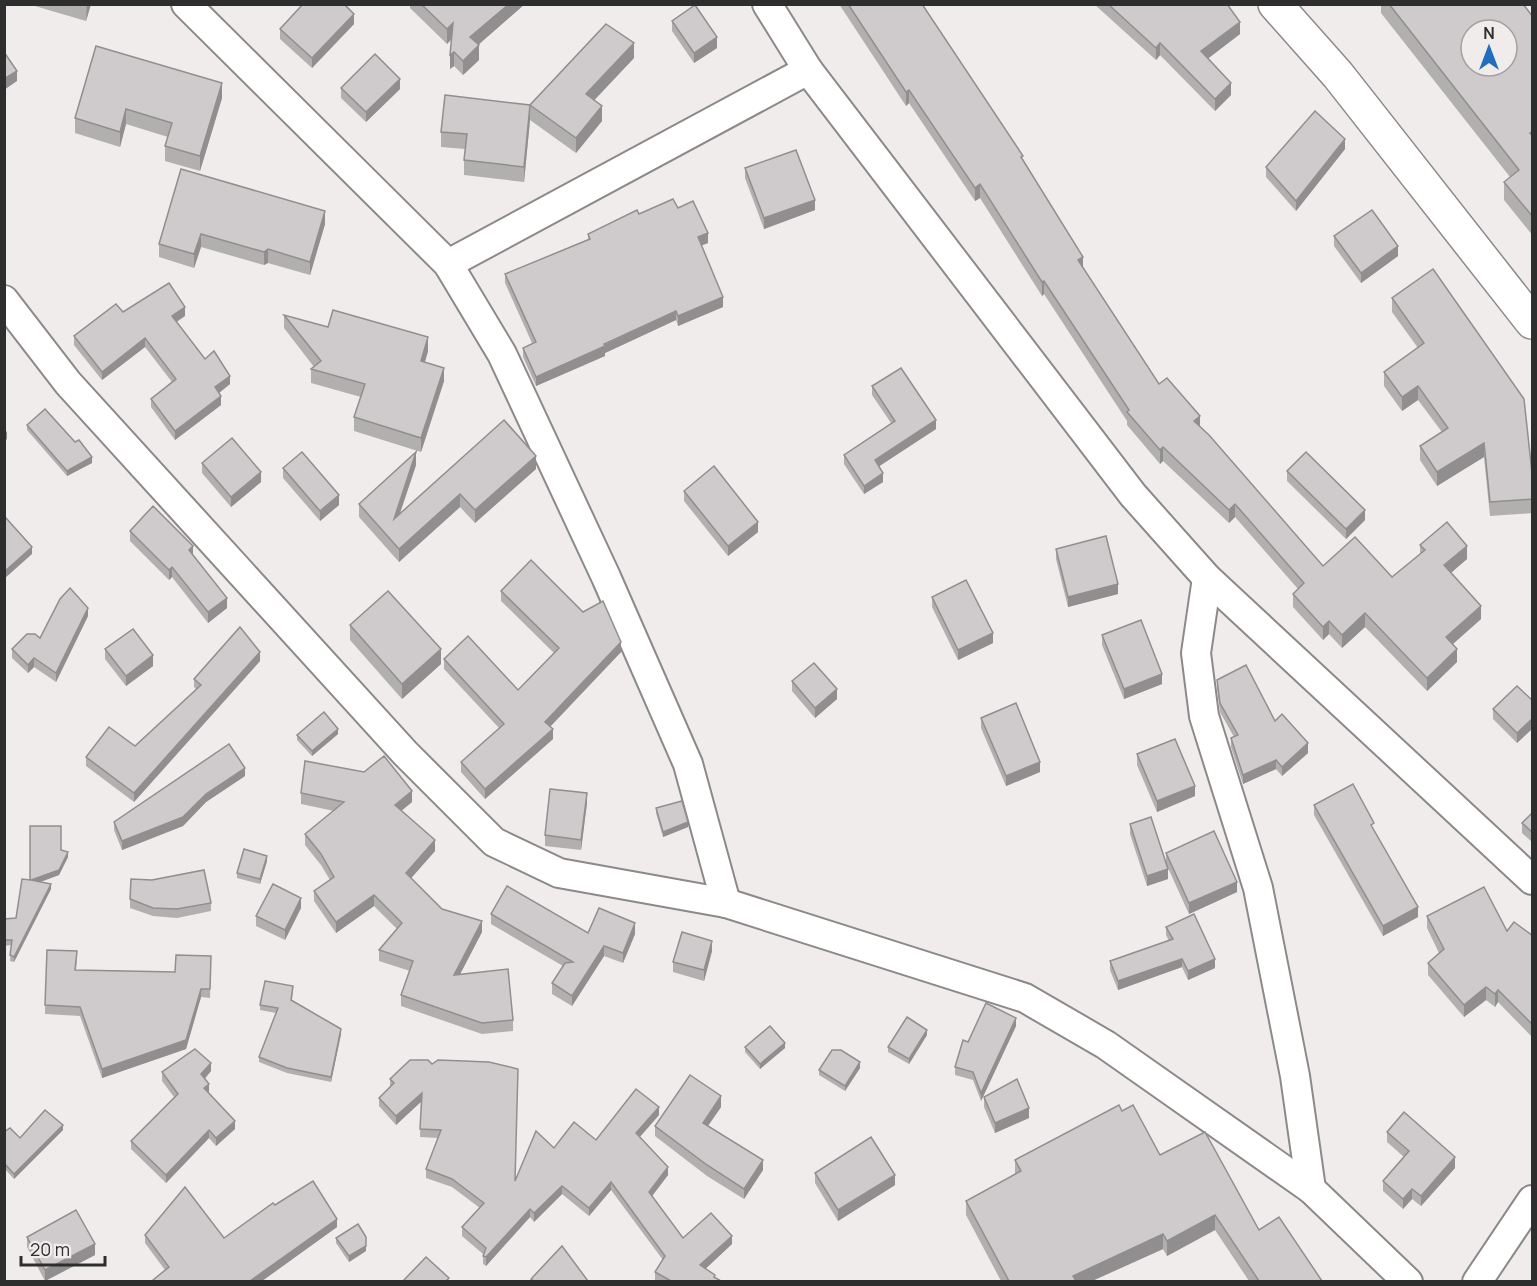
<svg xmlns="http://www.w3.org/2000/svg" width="1537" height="1286" font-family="Manrope,sans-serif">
<rect width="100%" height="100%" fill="#f1ecec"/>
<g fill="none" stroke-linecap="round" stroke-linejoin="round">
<defs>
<g id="minor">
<polyline points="186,4 448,264 502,354 606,577 688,764 726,903"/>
<polyline points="767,4 808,70 1133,495 1207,578 1532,880"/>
<polyline points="448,264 808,70"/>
<polyline points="4,300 68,383 405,753 494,842 559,873 726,903 1025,998 1106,1045 1311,1189 1408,1282"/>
<polyline points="1207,578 1196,653 1204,716 1258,888 1295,1076 1311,1189"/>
<polyline points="1477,1282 1532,1200"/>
</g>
<polyline id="tertiary" points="1275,4 1338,75 1532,322"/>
</defs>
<!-- minor casing -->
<use href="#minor" stroke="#8e8989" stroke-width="32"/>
<!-- tertiary casing -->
<use href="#tertiary" stroke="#8e8989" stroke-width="36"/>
<!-- minor -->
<use href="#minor" stroke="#fff" stroke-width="28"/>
<!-- tertiary -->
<use href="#tertiary" stroke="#fff" stroke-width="33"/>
</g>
<!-- wall -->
<g fill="#b2afaf">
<polygon points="28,4 91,4 86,21"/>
<polygon points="410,4 525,4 478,45 479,60 463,75 454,66 450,69 452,39 447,44 410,8"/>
<polygon points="839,4 922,4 1023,161 1083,268 1159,384 1200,427 1323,566 1392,577 1420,554 1420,545 1467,559 1450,573 1481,619 1453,644 1457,662 1427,691 1365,627 1342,648 1329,634 1323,640 1293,607 1293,594 1298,589 1235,517 1229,523 1163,461 1160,464 1127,425 1127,421 1044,294 1042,296 980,198 975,201 909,103 906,106"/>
<polygon points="1094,4 1227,4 1240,34 1208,58 1231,95 1215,111 1160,55 1156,60"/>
<polygon points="1381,4 1523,4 1533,17 1533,236 1504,200 1504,182 1510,177 1381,13"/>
<polygon points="672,21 717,48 694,63 672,31"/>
<polygon points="354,24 312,68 280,39 280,29"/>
<polygon points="96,46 222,98 200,171 165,161 165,146 168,137 126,124 120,147 75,133 75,118"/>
<polygon points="634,58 594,100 602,121 576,153 530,120 524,182 464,175 464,160 465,149 441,147 441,132 530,105"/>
<polygon points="341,88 400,89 366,122 341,98"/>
<polygon points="1345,149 1296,211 1266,177 1266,167"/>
<polygon points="745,168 815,210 764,229 745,178"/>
<polygon points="181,169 325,224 310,275 268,263 264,265 201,247 194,268 159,257 159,244"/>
<polygon points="678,208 708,243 701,245 723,307 678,326 676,320 605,353 605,356 536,386 523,357 523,348 532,343 505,283 505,274 588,240 588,234 639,214"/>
<polygon points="1334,236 1398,256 1361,283 1334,246"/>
<polygon points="1392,298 1533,482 1533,513 1490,516 1484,457 1437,486 1420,460 1420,446 1442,432 1418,400 1402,411 1384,386 1384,372 1418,348 1392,312"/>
<polygon points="123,312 185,316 177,322 205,359 230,384 219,393 221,405 175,440 151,407 151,399 172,382 145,347 102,380 74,345 74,336"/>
<polygon points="284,315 328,327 428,351 425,362 444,381 421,452 354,431 354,417 361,397 311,383 311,369 314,367 284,328"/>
<polygon points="872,386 936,429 879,466 883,482 864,494 844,464 844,455 891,423 872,395"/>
<polygon points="27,425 75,442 92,463 67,476 27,430"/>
<polygon points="202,463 261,482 231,507 202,473"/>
<polygon points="416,465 400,513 536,469 475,523 460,507 399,562 359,517 359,504"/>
<polygon points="283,468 339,505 320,521 283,478"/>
<polygon points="1287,471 1365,520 1346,539 1287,481"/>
<polygon points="684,491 758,532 728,556 684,501"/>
<polygon points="130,531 193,556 227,608 208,623 172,577 169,580 130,541"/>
<polygon points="1056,549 1118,594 1068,607 1056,559"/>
<polygon points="501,591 621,652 550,727 553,739 485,799 461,772 461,762 499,728 444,669 444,659 518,690 554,653 501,601"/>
<polygon points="932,597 993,643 958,660 932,607"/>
<polygon points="88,616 56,682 34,667 28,673 12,658 12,649 40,638"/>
<polygon points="350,625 441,664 402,699 350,640"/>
<polygon points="1102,635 1162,684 1124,699 1102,645"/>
<polygon points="105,649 153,666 126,686 105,659"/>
<polygon points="260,661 134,802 86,766 86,757 135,746 196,689 194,687 194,679"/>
<polygon points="1217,680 1275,721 1308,753 1282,776 1276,769 1243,784 1231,747 1231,738 1234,737 1220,712 1217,689"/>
<polygon points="792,681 837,699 815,718 792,691"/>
<polygon points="1533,701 1533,728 1517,743 1493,719 1493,709"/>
<polygon points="981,718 1040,772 1006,786 981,728"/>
<polygon points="338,734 312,756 297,740 297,735"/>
<polygon points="1137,754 1195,796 1157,812 1137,765"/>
<polygon points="245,776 206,802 183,826 122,850 114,830 114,822"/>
<polygon points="301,793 412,802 401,811 435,851 411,878 442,909 482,932 460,974 513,1020 513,1031 482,1034 401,1006 401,995 410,971 379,961 379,950 397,929 374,906 336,933 314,901 314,891 330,880 321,865 305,845 305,834 334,811 301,804"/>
<polygon points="587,803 581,850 545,846 545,835"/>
<polygon points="1314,805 1374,831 1418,917 1383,936 1314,815"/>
<polygon points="656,808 688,827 663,837 656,813"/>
<polygon points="1533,812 1533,843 1522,833 1522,823"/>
<polygon points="1130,824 1166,861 1166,853 1237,892 1189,914 1168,868 1168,879 1147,886 1130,834"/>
<polygon points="61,850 68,857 59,875 41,882 51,889 14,962 10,961 11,945 4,946 4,919 16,918 30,880"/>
<polygon points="267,861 260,884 237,878 237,873"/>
<polygon points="130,899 211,903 211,911 177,918 153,916 130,908"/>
<polygon points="301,908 285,940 256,926 256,916"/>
<polygon points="491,914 588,933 635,934 623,963 604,956 572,1006 552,994 552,983 563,966 491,924"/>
<polygon points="1427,916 1533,936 1533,1038 1498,1002 1495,1007 1486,1000 1464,1017 1428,975 1428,963 1439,953 1427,928"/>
<polygon points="1166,927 1215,968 1188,980 1182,967 1118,990 1110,970 1110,961 1169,941 1166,935"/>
<polygon points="712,951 704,981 673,972 673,962"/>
<polygon points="211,956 210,998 201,997 186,1049 102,1078 80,1016 45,1014 45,1005 77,959 76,970 175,972"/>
<polygon points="293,991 292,1000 341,1034 331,1082 287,1073 259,1062 259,1057 276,1013 260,1010 260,1005"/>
<polygon points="1016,1026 981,1101 973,1080 955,1075 955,1067 968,1042"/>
<polygon points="927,1035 909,1064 888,1052 888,1047"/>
<polygon points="745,1047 785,1048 760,1069 745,1052"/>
<polygon points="410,1060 515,1180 554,1148 596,1140 659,1115 640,1137 668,1175 652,1196 683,1238 732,1244 705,1269 721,1281 657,1281 655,1280 655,1272 663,1260 611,1190 589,1216 562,1194 534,1222 530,1217 486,1266 483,1264 483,1254 462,1236 462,1227 480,1208 452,1187 426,1178 426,1169 438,1138 420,1137 421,1101 396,1125 379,1106 379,1098 390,1087 390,1079"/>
<polygon points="860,1068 845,1091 819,1075 819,1070"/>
<polygon points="211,1071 205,1079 209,1093 235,1129 216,1146 209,1138 166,1183 131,1149 131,1141 174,1097 162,1081 162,1072"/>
<polygon points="984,1097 1029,1118 995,1133 984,1107"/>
<polygon points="721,1107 708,1126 763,1170 744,1199 707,1176 655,1136 655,1126"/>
<polygon points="1122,1111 1160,1155 1259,1230 1322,1281 1249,1281 1215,1230 1167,1256 1163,1249 1092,1281 1001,1281 966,1215 966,1201 1015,1174 1015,1160"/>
<polygon points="63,1130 14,1179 4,1168 4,1132 20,1138"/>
<polygon points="1387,1132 1455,1168 1421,1206 1412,1199 1403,1209 1383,1191 1383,1181 1404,1157 1387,1142"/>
<polygon points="815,1173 895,1185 838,1221 815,1183"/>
<polygon points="275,1205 337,1227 262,1281 153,1281 153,1280 165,1270 145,1243 145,1235 224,1238"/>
<polygon points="27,1237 95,1255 45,1281 27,1247"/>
<polygon points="336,1238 366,1251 349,1262 336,1243"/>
</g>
<!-- shaded-wall -->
<g fill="#918e8f">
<polygon points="87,4 91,4 86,21"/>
<polygon points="509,4 525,4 470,52 470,37"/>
<polygon points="354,14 354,24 312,68 312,58"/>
<polygon points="1240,22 1240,34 1201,64 1201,51"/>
<polygon points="453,23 453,37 447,44 447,29"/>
<polygon points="717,37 717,48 694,63 694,53"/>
<polygon points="634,43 634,58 586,109 586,94"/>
<polygon points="1160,43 1160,55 1156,60 1156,48"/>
<polygon points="479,45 479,60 463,75 463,61"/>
<polygon points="454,52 454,66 450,69 450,55"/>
<polygon points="17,71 17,81 4,90 4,79"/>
<polygon points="400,79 400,89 366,122 366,112"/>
<polygon points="222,83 222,98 200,171 200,156"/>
<polygon points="1231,83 1231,95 1215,111 1215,99"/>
<polygon points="909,90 909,103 906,106 906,92"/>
<polygon points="530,105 530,120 524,182 524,167"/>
<polygon points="602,106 602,121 576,153 576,138"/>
<polygon points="126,109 126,124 120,147 120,132"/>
<polygon points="1345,139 1345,149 1296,211 1296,201"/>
<polygon points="980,184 980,198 975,201 975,188"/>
<polygon points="815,200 815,210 764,229 764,218"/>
<polygon points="325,211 325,224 310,275 310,262"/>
<polygon points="708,233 708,243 698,247 698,237"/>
<polygon points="201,234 201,247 194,268 194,254"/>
<polygon points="1398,246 1398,256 1361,283 1361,273"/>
<polygon points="268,249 268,263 264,265 264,252"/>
<polygon points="1083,257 1083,270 1078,260"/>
<polygon points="1044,281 1044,294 1042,296 1042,282"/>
<polygon points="723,297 723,307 678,326 678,316"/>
<polygon points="185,307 185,316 172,324 172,316"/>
<polygon points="676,311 676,320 605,353 605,356 536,386 536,377"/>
<polygon points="428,337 428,351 421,375 421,361"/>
<polygon points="145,338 145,347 102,380 102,372"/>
<polygon points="444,368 444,381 421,452 421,438"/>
<polygon points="230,376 230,384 215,396 215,387"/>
<polygon points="1418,386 1418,400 1402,411 1402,397"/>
<polygon points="221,396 221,405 175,440 175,431"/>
<polygon points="1200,416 1200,430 1194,421"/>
<polygon points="936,420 936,429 875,469 875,460"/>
<polygon points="7,431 7,439 4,442 4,434"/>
<polygon points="1484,443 1484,457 1437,486 1437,472"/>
<polygon points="1163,447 1163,461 1160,464 1160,450"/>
<polygon points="416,452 416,465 394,531 394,519"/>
<polygon points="536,456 536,469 475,523 475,510"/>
<polygon points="92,457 92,463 67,476 67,471"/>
<polygon points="261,472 261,482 231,507 231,497"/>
<polygon points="883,473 883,482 864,494 864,486"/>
<polygon points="460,494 460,507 399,562 399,549"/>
<polygon points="339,495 339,505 320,521 320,511"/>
<polygon points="1235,504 1235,517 1229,523 1229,510"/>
<polygon points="1365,510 1365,520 1346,539 1346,529"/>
<polygon points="758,522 758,532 728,556 728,546"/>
<polygon points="193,546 193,556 189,550"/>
<polygon points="1467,546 1467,559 1444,579 1444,565"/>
<polygon points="32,547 32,554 4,579 4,572"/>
<polygon points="172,567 172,577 169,580 169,570"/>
<polygon points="1118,584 1118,594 1068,607 1068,597"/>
<polygon points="227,598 227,608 208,623 208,612"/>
<polygon points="1481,606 1481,619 1446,650 1446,637"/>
<polygon points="88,608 88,616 56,682 56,673"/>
<polygon points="1365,613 1365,627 1342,648 1342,635"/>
<polygon points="1329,621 1329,634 1323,640 1323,627"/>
<polygon points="993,633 993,643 958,660 958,650"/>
<polygon points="621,642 621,652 545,732 545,722"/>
<polygon points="441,649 441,664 402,699 402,684"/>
<polygon points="1457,649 1457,662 1427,691 1427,678"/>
<polygon points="260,652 260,661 134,802 134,793"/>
<polygon points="153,655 153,666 126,686 126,676"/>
<polygon points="34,658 34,667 28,673 28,665"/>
<polygon points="1162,674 1162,684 1124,699 1124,689"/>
<polygon points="837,689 837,699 815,718 815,708"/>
<polygon points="1533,718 1533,728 1517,743 1517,733"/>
<polygon points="338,729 338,734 312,756 312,751"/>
<polygon points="553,729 553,739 485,799 485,789"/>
<polygon points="1308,743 1308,753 1282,776 1282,767"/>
<polygon points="1276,760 1276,769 1243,784 1243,775"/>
<polygon points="1040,762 1040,772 1006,786 1006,776"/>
<polygon points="245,768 245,776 206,802 183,826 122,850 122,841 206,794"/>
<polygon points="1195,786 1195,796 1157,812 1157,801"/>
<polygon points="412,791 412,802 395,816 395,805"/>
<polygon points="587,793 587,803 581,850 581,840"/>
<polygon points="688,822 688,827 663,837 663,832"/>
<polygon points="435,840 435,851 406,884 406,873"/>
<polygon points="68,852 68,857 59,875 31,885 31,880"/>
<polygon points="267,856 267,861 260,884 260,879"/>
<polygon points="1168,869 1168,879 1147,886 1147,876"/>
<polygon points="1237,882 1237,892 1189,914 1189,903"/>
<polygon points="51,884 51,889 14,962 14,957"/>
<polygon points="374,895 374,906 336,933 336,922"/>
<polygon points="301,898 301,908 285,940 285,930"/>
<polygon points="1418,907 1418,917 1383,936 1383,926"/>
<polygon points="482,921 482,932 454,986 454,975"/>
<polygon points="635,923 635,934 623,963 623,953"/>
<polygon points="712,941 712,951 704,981 704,970"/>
<polygon points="604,946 604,956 572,1006 572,996"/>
<polygon points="1182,959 1182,967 1118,990 1118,981"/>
<polygon points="1215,959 1215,968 1188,980 1188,971"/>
<polygon points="1486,987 1486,1000 1464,1017 1464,1005"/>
<polygon points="201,989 201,997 186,1049 102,1078 102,1069"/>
<polygon points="1498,990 1498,1002 1495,1007 1495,994"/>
<polygon points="1016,1018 1016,1026 981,1101 981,1093"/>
<polygon points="341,1029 341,1034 331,1082 331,1077"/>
<polygon points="927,1030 927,1035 909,1064 909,1059"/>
<polygon points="785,1043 785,1048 760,1069 760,1064"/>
<polygon points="860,1062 860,1068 845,1091 845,1086"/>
<polygon points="211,1063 211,1071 201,1082 201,1074"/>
<polygon points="209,1084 209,1093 204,1088"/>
<polygon points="422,1093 422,1101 396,1125 396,1116"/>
<polygon points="721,1096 721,1107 703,1133 703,1123"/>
<polygon points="659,1107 659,1115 636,1141 636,1133"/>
<polygon points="1029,1108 1029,1118 995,1133 995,1123"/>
<polygon points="235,1121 235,1129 216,1146 216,1138"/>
<polygon points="63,1125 63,1130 14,1179 14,1174"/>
<polygon points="209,1130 209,1138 166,1183 166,1175"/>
<polygon points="1455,1157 1455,1168 1421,1206 1421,1196"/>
<polygon points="763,1160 763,1170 744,1199 744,1189"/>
<polygon points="668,1167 668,1175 649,1200 649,1192"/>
<polygon points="895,1175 895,1185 838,1221 838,1210"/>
<polygon points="611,1182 611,1190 589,1216 589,1208"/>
<polygon points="562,1186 562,1194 534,1222 534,1213"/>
<polygon points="1412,1189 1412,1199 1403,1209 1403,1199"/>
<polygon points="530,1209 530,1217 486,1266 486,1257"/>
<polygon points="1215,1215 1215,1230 1167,1256 1167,1241"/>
<polygon points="337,1219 337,1227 262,1281 250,1281"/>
<polygon points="1163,1234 1163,1249 1092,1281 1073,1281 1073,1276"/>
<polygon points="732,1236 732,1244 700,1274 700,1265"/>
<polygon points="95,1244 95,1255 45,1281 45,1270"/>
<polygon points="366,1246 366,1251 349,1262 349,1256"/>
</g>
<!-- building -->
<g fill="#cfcbcc" stroke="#918e8f" stroke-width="1.5" fill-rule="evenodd">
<polygon points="303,4 344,4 354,14 312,58 280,29"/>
<polygon points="421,4 509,4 470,37 479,45 463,61 454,52 450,55 453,23 447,29"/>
<polygon points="848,4 922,4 1023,156 1021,157 1083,257 1078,260 1159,384 1167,378 1200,416 1194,421 1209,435 1323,566 1355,537 1392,577 1425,550 1420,545 1447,522 1467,546 1444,565 1481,606 1446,637 1457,649 1427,678 1365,613 1342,635 1329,621 1323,627 1293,594 1304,583 1235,504 1229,510 1163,447 1160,450 1127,412 1129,410 1044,281 1042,282 980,184 975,188 909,90 906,92"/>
<polygon points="1108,4 1227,4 1240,22 1201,51 1231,83 1215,99 1160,43 1156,48"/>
<path d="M1389 4H1523L1533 17V131L1530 133 1533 136V217L1504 182 1519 170ZM1471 30H1507V66H1471Z"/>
<polygon points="695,5 717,37 694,53 672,21"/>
<polygon points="606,24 634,43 586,94 602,106 576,138 530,105"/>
<polygon points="96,46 222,83 200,156 165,146 172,123 126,109 120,132 75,118"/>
<polygon points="4,52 17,71 4,79"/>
<polygon points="375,54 400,79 366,112 341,88"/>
<polygon points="445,95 530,105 524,167 464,160 467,134 441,132"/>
<polygon points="1315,111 1345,139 1296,201 1266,167"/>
<polygon points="796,150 815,200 764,218 745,168"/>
<polygon points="181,169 325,211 310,262 268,249 264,252 201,234 194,254 159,244"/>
<polygon points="673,199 678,208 693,201 708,233 698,237 723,297 678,316 676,311 604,344 605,346 536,377 523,348 536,342 505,274 590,239 588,234 637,210 639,214"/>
<polygon points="1372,210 1398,246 1361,273 1334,236"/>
<polygon points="1433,269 1524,399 1533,482 1533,499 1490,502 1484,443 1437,472 1420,446 1448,428 1418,386 1402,397 1384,372 1424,343 1392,298"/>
<polygon points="169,283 185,307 172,316 205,359 214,351 230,376 215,387 221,396 175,431 151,399 176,379 145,338 102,372 74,336 116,304 123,312"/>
<polygon points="333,310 428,337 421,361 444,368 421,438 354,417 365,384 311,369 321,361 284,315 328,327"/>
<polygon points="901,368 936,420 875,460 883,473 864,486 844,455 895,421 872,386"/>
<polygon points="45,409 75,442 79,440 92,457 67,471 27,425"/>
<polygon points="504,420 536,456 475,510 460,494 399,549 359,504 416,452 394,519"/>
<polygon points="232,438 261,472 231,497 202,463"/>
<polygon points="302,452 339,495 320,511 283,468"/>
<polygon points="1306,452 1365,510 1346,529 1287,471"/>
<polygon points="714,466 758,522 728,546 684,491"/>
<polygon points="153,506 193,546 189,550 227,598 208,612 172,567 169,570 130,531"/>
<polygon points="6,518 32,547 4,572 4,520"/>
<polygon points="1106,536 1118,584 1068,597 1056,549"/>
<polygon points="531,560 583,612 603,601 621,642 545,722 553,729 485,789 461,762 504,724 444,659 468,636 518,690 559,648 501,591"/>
<polygon points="966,580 993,633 958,650 932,597"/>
<polygon points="70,588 88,608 56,673 34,658 28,665 12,649 27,634 35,634 40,638 60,599"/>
<polygon points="388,591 441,649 402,684 350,625"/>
<polygon points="1141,620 1162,674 1124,689 1102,635"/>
<polygon points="240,627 260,652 134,793 86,757 109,727 135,746 201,685 194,679"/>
<polygon points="133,629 153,655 126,676 105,649"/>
<polygon points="814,663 837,689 815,708 792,681"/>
<polygon points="1246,665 1275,721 1282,714 1308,743 1282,767 1276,760 1243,775 1231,738 1238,735 1220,703 1217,680"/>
<polygon points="1517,686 1533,701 1533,718 1517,733 1493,709"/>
<polygon points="1016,703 1040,762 1006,776 981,718"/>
<polygon points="324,712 338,729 312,751 297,735"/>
<polygon points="1175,739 1195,786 1157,801 1137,754"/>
<polygon points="229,744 245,768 206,794 183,817 122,841 114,822"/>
<polygon points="384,756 412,791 395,805 435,840 406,873 442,909 482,921 454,975 508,969 513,1020 482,1023 401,995 413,961 379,950 402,923 374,895 336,922 314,891 334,877 321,854 305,834 344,802 301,793 305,761 364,772"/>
<polygon points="1353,784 1374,823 1371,825 1418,907 1383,926 1314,805"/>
<polygon points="550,789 587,793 581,840 545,835"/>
<polygon points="682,801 688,822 663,832 656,808"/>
<polygon points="1533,812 1533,833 1522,823"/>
<polygon points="1151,817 1168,869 1147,876 1130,824"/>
<polygon points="30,826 61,826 61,850 68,852 59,870 31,880 51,884 14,957 10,955 12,940 4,940 4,919 16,918 22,879 30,880"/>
<polygon points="1214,831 1237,882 1189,903 1166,853"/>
<polygon points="244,849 267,856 260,879 237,873"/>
<polygon points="204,870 211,903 177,909 153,908 130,899 131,879 152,880"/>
<polygon points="273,884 301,898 285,930 256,916"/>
<polygon points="507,886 588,933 599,908 635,923 623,953 604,946 572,996 552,983 565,963 573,962 491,914"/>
<polygon points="1484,887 1507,931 1514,922 1533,936 1533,1025 1498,990 1495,994 1486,987 1464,1005 1428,963 1444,949 1427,916"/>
<polygon points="1194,914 1215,959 1188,971 1182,959 1118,981 1110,961 1173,939 1166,927"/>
<polygon points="682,932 712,941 704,970 673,962"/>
<polygon points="47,950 77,951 75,970 175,972 176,955 211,956 210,989 201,989 186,1040 102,1069 80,1007 45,1005"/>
<polygon points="265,981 293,986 291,1000 341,1029 331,1077 287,1068 259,1057 278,1008 260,1005"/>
<polygon points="986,1003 1016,1018 981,1093 973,1072 955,1067 963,1040 968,1042"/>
<polygon points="907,1017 927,1030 909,1059 888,1047"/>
<polygon points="770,1026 785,1043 760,1064 745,1047"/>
<polygon points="195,1049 211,1063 201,1074 209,1084 204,1088 235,1121 216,1138 209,1130 166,1175 131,1141 178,1094 162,1072"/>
<polygon points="832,1050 841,1050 860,1062 845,1086 819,1070"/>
<polygon points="410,1060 428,1060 432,1064 438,1060 489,1062 518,1069 515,1181 536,1131 554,1148 574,1122 596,1140 636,1089 659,1107 636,1133 668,1167 649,1192 683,1238 711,1213 732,1236 700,1265 715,1275 714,1277 721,1281 671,1281 655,1272 665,1256 611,1182 589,1208 562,1186 534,1213 530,1209 486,1257 483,1256 486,1248 462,1227 484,1203 452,1179 426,1169 441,1130 420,1129 422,1093 396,1116 379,1098 394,1083 390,1079"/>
<polygon points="690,1075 721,1096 703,1123 763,1160 744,1189 707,1165 655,1126"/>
<polygon points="1017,1079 1029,1108 995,1123 984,1097"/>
<polygon points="1119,1105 1122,1111 1133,1105 1160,1155 1205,1132 1259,1230 1279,1217 1322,1281 1259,1281 1215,1215 1167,1241 1163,1234 1073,1276 1076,1281 1009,1281 966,1201 1021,1171 1015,1160"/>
<polygon points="45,1110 63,1125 14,1174 4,1163 4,1132 10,1128 20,1138"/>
<polygon points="1404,1112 1455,1157 1421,1196 1412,1189 1403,1199 1383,1181 1409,1151 1387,1132"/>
<polygon points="871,1137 895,1175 838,1210 815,1173"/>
<polygon points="313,1181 337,1219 250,1281 154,1281 153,1280 169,1267 145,1235 185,1187 224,1238 273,1203 275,1205"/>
<polygon points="76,1210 95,1244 45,1270 27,1237"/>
<polygon points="358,1224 366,1237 366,1246 349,1256 336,1238"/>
<polygon points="562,1246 588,1281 534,1281 531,1279"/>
<polygon points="426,1257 449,1278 446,1281 403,1281"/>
</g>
<!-- border -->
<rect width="1537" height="1286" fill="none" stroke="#2f2e2e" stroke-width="12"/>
<!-- north arrow -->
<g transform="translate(1489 48)"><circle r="28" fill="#f1ecec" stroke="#a3a0a0" stroke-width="1.5"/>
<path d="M0-4.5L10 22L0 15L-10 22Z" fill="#226ebd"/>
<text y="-9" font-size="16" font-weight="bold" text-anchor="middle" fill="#2f2e2e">N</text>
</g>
<!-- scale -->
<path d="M21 1256v9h84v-9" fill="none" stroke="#2f2e2e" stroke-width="3"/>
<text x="30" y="1256" font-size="18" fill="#2f2e2e" stroke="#f1ecec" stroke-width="4.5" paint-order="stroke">20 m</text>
</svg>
